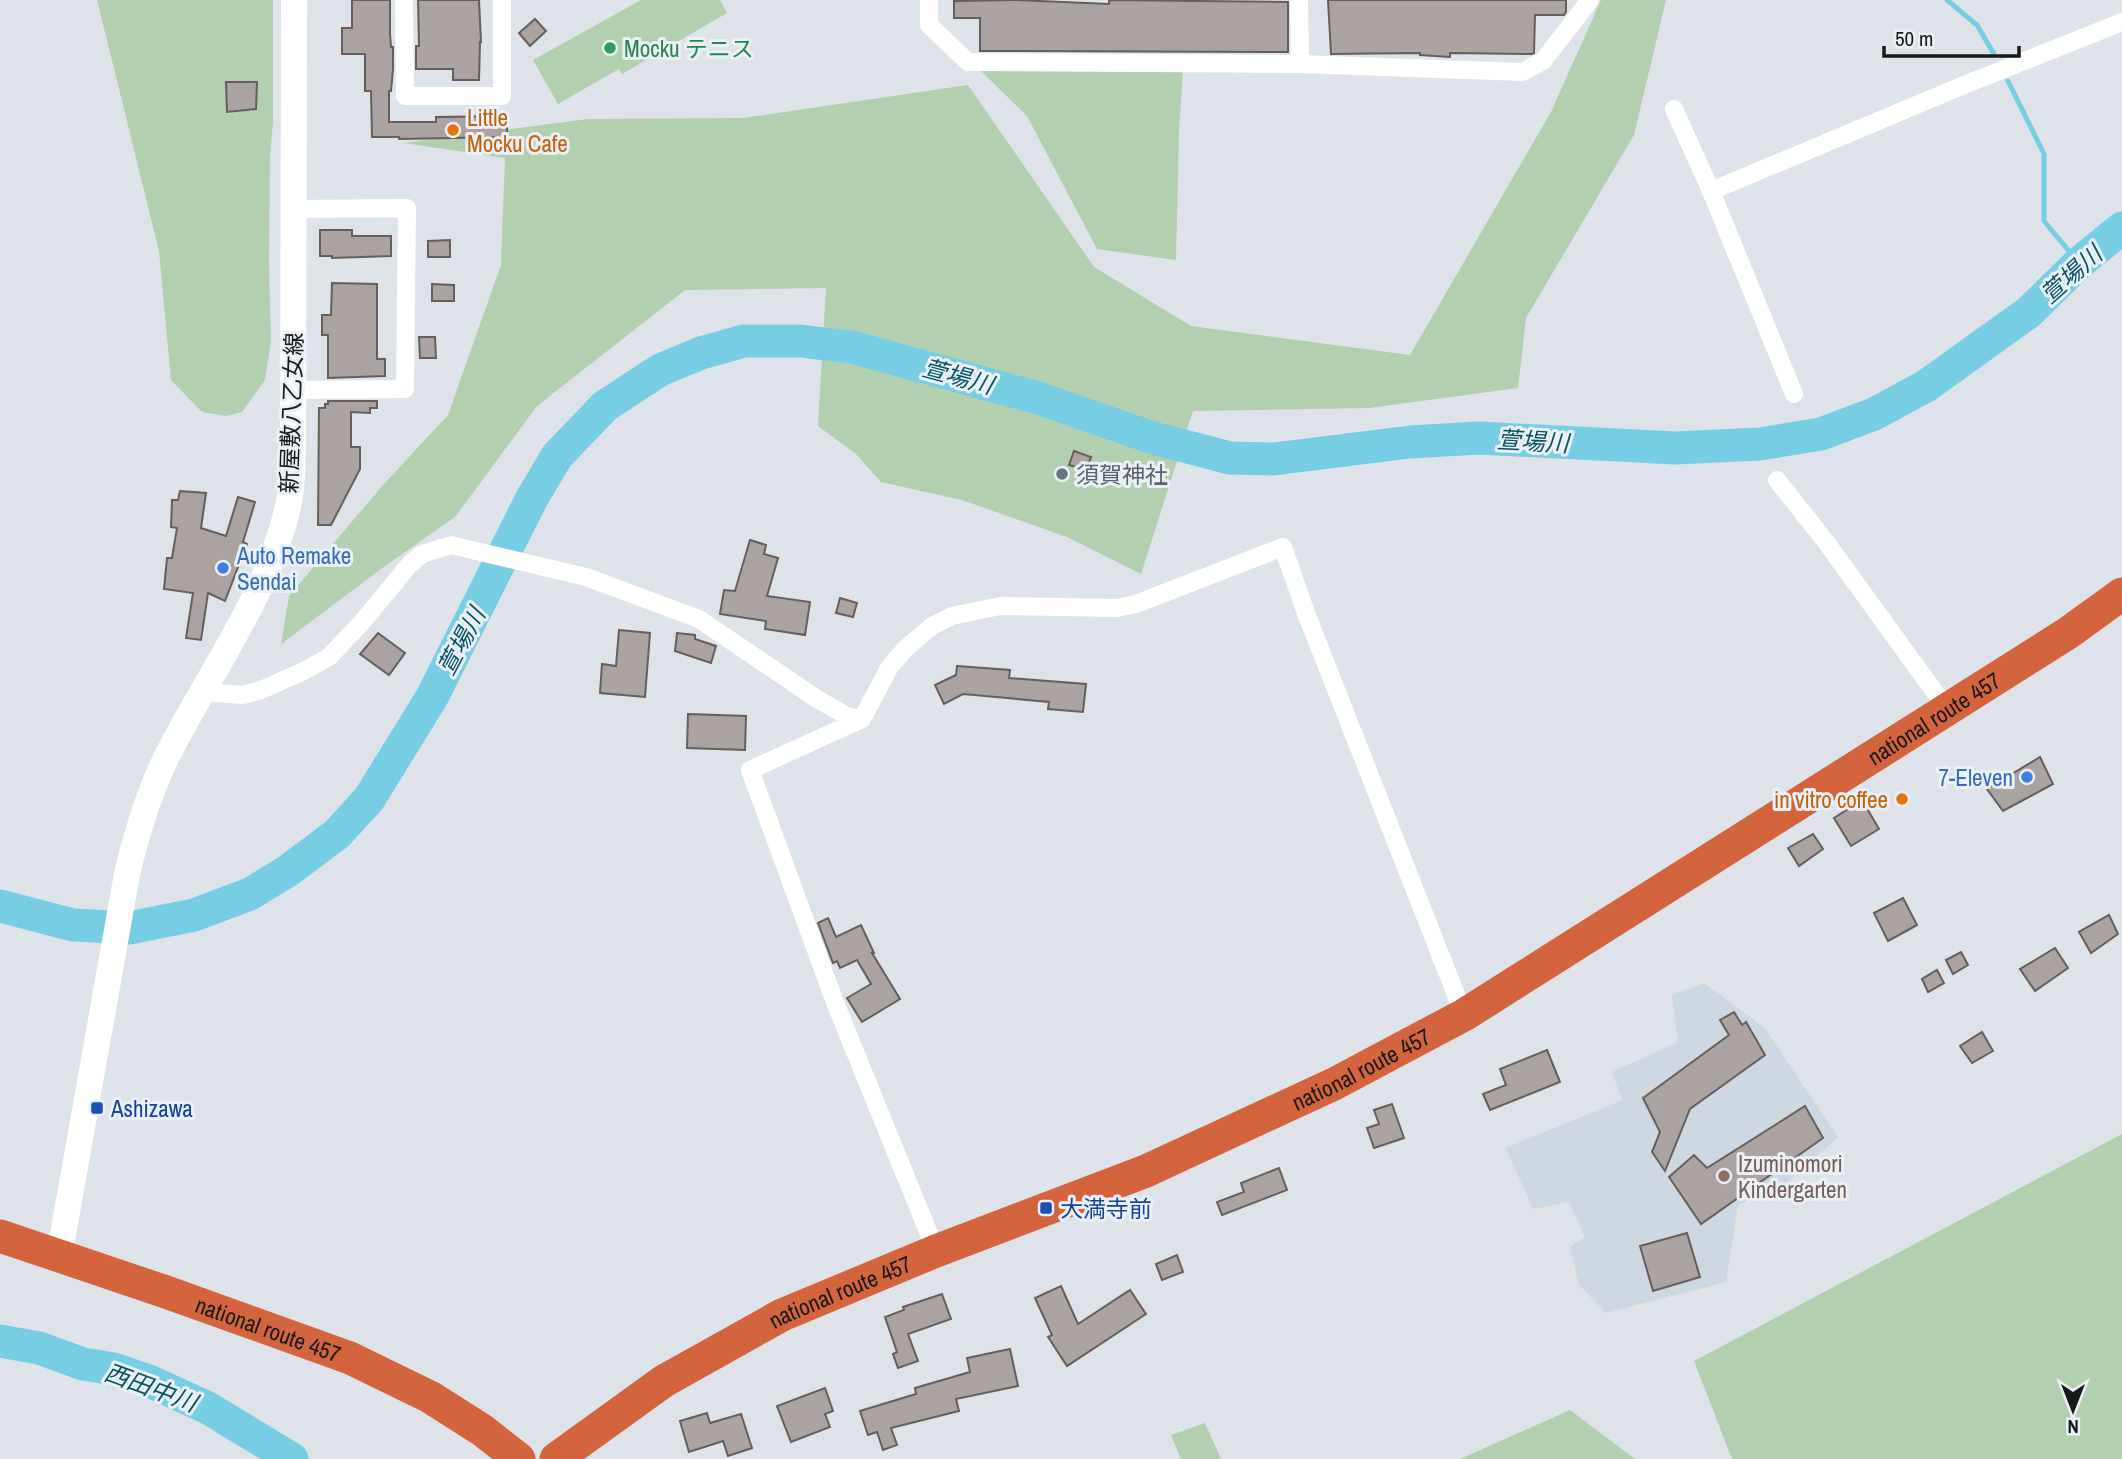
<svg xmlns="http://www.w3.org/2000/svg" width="2122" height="1459" font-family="'Archivo Narrow','Noto Sans JP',sans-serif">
<rect width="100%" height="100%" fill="#dde3e8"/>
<!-- built -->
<polygon fill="#cdd8e3" points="1704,983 1765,1028 1838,1137 1782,1187 1738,1205 1726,1282 1606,1313 1579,1285 1570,1247 1585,1237 1569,1202 1533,1209 1506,1148 1622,1100 1612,1072 1678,1042 1672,995"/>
<!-- green -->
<g fill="#b2cfaf">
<polygon points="97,0 273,0 273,121 270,160 269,263 271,341 265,380 242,412 226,416 202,412 171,380 159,251"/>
<polygon points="641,0 720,0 727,13 622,74 619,69 558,104 533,60"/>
<polygon points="1601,0 1666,0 1634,135 1526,318 1518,388 1369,408 1193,411 1141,574 1067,537 962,500 881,482 856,454 818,426 826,288 685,290 537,406 455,517 385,566 281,644 289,596 383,485 448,415 501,265 505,158 404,143 588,119 744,118 968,85 1094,267 1191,326 1410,355 1551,112"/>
<polygon points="980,70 1183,71 1179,131 1176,260 1097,249 1027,116"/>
<polygon points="2122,1134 2122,1459 1732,1459 1694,1361"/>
<polygon points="1570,1410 1635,1459 1460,1459"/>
<polygon points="1205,1423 1221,1459 1181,1459 1171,1435"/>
</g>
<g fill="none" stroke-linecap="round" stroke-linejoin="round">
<!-- stream -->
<g stroke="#77cee4" stroke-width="5">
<polyline points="1947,0 1977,25 1994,54"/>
<polyline points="2008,81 2044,154 2044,221 2079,263"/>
</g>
<!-- river -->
<g stroke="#77cee4" stroke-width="33">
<polyline points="0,906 73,925 129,928 194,915 250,894 289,870 337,834 369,799 432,697 532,498 557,456 605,406 660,370 701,353 744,341 801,341 855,348 1038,398 1153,438 1230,458 1274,459 1410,442 1479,438 1675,448 1760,444 1821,434 1874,414 1926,386 2029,312 2079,263 2122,228"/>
<polyline points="0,1341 39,1348 83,1364 114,1369 149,1381 208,1408 292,1459"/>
</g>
</g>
<!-- building -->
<g fill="#aba3a1" stroke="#655e5d" stroke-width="2">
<polygon points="352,0 390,0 390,34 391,47 393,47 393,69 391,91 389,91 389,122 436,122 436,117 507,116 507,137 399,139 399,137 372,137 371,91 365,91 365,54 342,54 342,28 352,28"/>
<polygon points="418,0 479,0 481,42 480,42 479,80 453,80 453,69 416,69 416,46 419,46"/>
<polygon points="1017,0 1109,4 1109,0 1288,2 1288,52 980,51 980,18 954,18 954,1"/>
<polygon points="1328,0 1566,0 1566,12 1564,15 1535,15 1534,53 1532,54 1450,53 1450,57 1420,55 1420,53 1331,54"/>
<polygon points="535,19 546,31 530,46 519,33"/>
<polygon points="226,82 257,82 256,109 227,112"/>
<polygon points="320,230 352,230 352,236 391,236 391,256 332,258 332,256 320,256"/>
<polygon points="450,240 450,257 428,257 428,241"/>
<polygon points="332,283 377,284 377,359 385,359 385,376 328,378 328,335 322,335 322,315 331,315"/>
<polygon points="432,284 454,285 454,301 432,301"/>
<polygon points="419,337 435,337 436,358 420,358"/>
<polygon points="328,401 377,401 377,408 370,408 370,413 351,412 351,447 360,447 360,469 331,525 318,525 319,408 325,408 325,404 328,404"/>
<polygon points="1074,451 1091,457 1086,470 1069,465"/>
<polygon points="180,491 206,493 201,528 226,536 238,497 255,502 243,542 247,544 225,601 208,593 201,640 186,638 193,593 164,589 167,558 172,558 177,528 171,527 172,500 178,500"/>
<polygon points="750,540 766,545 764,554 778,558 767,596 810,602 805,635 765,629 766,621 720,614 724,590 735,591"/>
<polygon points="840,598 857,603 853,617 836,613"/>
<polygon points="619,630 650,633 645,697 600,693 602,664 616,666"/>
<polygon points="378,633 405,653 389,675 360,654"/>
<polygon points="677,633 695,635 695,639 716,646 711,663 675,651"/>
<polygon points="957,666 1010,670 1009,678 1086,684 1083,712 1048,709 1049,702 963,694 944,704 935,685 956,675"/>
<polygon points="688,714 746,716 745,750 687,748"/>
<polygon points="2040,757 2053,784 2003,811 1987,789"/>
<polygon points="1862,800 1879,829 1851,846 1834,818"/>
<polygon points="1813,834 1823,849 1799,866 1788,848"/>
<polygon points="1903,898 1917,925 1888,941 1874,913"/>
<polygon points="2109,915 2118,934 2091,953 2079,932"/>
<polygon points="828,918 836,937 861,925 874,953 872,953 900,999 862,1022 847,998 871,984 857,960 840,968 837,961 833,963 818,923"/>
<polygon points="2055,948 2068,968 2035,991 2020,969"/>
<polygon points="1961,952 1968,965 1953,974 1946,960"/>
<polygon points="1937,970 1944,983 1928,992 1922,979"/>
<polygon points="1734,1012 1742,1025 1746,1022 1765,1055 1690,1109 1665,1171 1652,1152 1660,1132 1643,1098 1729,1035 1720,1020"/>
<polygon points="1982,1032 1993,1051 1972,1063 1960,1046"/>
<polygon points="1547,1050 1560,1082 1490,1110 1483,1094 1506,1085 1500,1069"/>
<polygon points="1392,1104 1404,1138 1374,1148 1367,1128 1379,1124 1374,1110"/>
<polygon points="1805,1106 1823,1138 1701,1224 1669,1177 1694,1155 1707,1168"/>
<polygon points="1279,1168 1287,1190 1222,1215 1217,1202 1244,1192 1241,1183"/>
<polygon points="1687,1233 1700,1277 1653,1291 1640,1246"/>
<polygon points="1177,1255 1183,1272 1162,1280 1156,1264"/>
<polygon points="1061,1286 1078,1324 1130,1290 1146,1314 1067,1366 1048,1337 1052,1335 1035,1298"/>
<polygon points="942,1294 951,1319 908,1334 918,1361 898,1368 893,1354 897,1352 885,1317 904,1310 903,1307"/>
<polygon points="1010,1349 1018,1386 956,1399 959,1411 891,1428 897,1445 883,1450 877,1432 868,1435 860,1411 916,1394 915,1388 970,1372 967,1358"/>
<polygon points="825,1388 833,1411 825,1414 830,1427 791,1442 777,1406"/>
<polygon points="707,1413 710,1423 741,1414 752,1448 728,1456 723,1441 689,1452 680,1421"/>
</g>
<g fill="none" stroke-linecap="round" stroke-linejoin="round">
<!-- street -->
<g stroke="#fff" stroke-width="18">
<polyline points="404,0 405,96 502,96 502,0"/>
<polyline points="929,0 929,25 968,62 1300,64 1522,72 1543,61 1590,0"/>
<polyline points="1299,0 1300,64"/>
<polyline points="1674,109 1711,191 1794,394"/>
<polyline points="1711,191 1969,83 2122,22"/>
<polyline points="293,209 407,208 405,389 293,390"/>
<polyline points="1777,480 1826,542 1947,709"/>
<polyline points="203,692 243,695 261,690 304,671 329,657 363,621 410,564 422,554 451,545 586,577 699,619 817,699 847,716 862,719"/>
<polyline points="936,1251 836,1005 750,770 862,719 889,668 906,648 932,626 952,616 1000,606 1117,608 1136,604 1283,547 1306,613 1464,1015"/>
</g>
<!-- secondary -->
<path stroke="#fff" stroke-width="26" d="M59 1257 127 874C137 832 149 791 169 752 210 672 274 586 290 496 293 479 292 460 293 443L294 0"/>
<!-- highway -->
<g stroke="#d3643e" stroke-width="33">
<path id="s1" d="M0 1236 166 1292 350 1358 430 1397 482 1430 519 1459"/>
<path id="s2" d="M556 1459 664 1381 782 1315 936 1251 1146 1171 1334 1084 1464 1015 2068 633 2122 594"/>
</g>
</g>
<!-- markers -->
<circle fill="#2e9e5b" stroke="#eaf0f5" stroke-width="2.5" cx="610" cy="48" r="7"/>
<g fill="#e8710a" stroke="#eaf0f5" stroke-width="2.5">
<circle cx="453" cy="130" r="7"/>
<circle cx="1902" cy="799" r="7"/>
</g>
<circle fill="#6b7280" stroke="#eaf0f5" stroke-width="2.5" cx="1062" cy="474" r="7"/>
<g fill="#3f7fe0" stroke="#eaf0f5" stroke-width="2.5">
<circle cx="223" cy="568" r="7"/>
<circle cx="2027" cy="777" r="7"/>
</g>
<g fill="#1a4fb4" stroke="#eaf0f5" stroke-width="2.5">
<rect x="90" y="1101" width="14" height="14" rx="3.5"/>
<rect x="1039" y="1201" width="14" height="14" rx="3.5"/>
</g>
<circle fill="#8d6e63" stroke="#eaf0f5" stroke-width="2.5" cx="1724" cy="1176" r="7"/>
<g text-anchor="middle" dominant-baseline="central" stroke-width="6" stroke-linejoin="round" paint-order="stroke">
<!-- leisure labels -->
<g font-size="23" fill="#27864d" stroke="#eaf0f5" text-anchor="start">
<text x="624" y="48">Mocku テニス</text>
</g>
<!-- food labels -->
<g font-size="23" fill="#c56008" stroke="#eaf0f5" text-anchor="start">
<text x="467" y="117">Little<tspan x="467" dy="26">Mocku Cafe</tspan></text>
<text x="1888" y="799" text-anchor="end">in vitro coffee</text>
</g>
<!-- street labels -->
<g font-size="23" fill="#17191b" stroke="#eaf0f5">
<text transform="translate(291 413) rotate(-88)">新屋敷八乙女線</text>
<text stroke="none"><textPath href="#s2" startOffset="1570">national route 457</textPath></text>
<text stroke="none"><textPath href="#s2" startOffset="898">national route 457</textPath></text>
<text stroke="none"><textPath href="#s2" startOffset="331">national route 457</textPath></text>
<text stroke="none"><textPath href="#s1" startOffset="284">national route 457</textPath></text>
</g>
<!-- worship labels -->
<g font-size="23" fill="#5b616d" stroke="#eaf0f5" text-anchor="start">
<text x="1076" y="474">須賀神社</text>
</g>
<!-- shop labels -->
<g font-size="23" fill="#366cbe" stroke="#eaf0f5" text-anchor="start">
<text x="237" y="555">Auto Remake<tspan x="237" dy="26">Sendai</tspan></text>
<text x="2013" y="777" text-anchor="end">7-Eleven</text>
</g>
<!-- transit labels -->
<g font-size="23" fill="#164399" stroke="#eaf0f5" text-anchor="start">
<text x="111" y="1108">Ashizawa</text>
<text x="1060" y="1208">大満寺前</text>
</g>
<!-- education labels -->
<g font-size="23" fill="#785e54" stroke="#eaf0f5" text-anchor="start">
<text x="1738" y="1163">Izuminomori<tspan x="1738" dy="26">Kindergarten</tspan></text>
</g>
<!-- water labels -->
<g font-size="24" font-style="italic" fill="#045463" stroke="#eaf0f5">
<text transform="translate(2071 274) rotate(-42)">萱場川</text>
<text transform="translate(958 376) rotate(15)">萱場川</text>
<text transform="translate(1533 441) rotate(3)">萱場川</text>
<text transform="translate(461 641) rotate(-62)">萱場川</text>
<text transform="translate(151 1387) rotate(20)">西田中川</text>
</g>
</g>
<!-- north arrow -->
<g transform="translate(2073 1410) rotate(180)" stroke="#eaf0f5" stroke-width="5" paint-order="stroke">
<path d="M0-5L12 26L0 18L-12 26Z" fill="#17191b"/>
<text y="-10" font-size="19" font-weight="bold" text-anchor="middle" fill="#17191b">N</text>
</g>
<!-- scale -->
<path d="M1884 46v10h135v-10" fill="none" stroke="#17191b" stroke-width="3.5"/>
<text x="1895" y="46" font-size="21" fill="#17191b" stroke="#eaf0f5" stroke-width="5" paint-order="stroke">50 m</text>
</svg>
